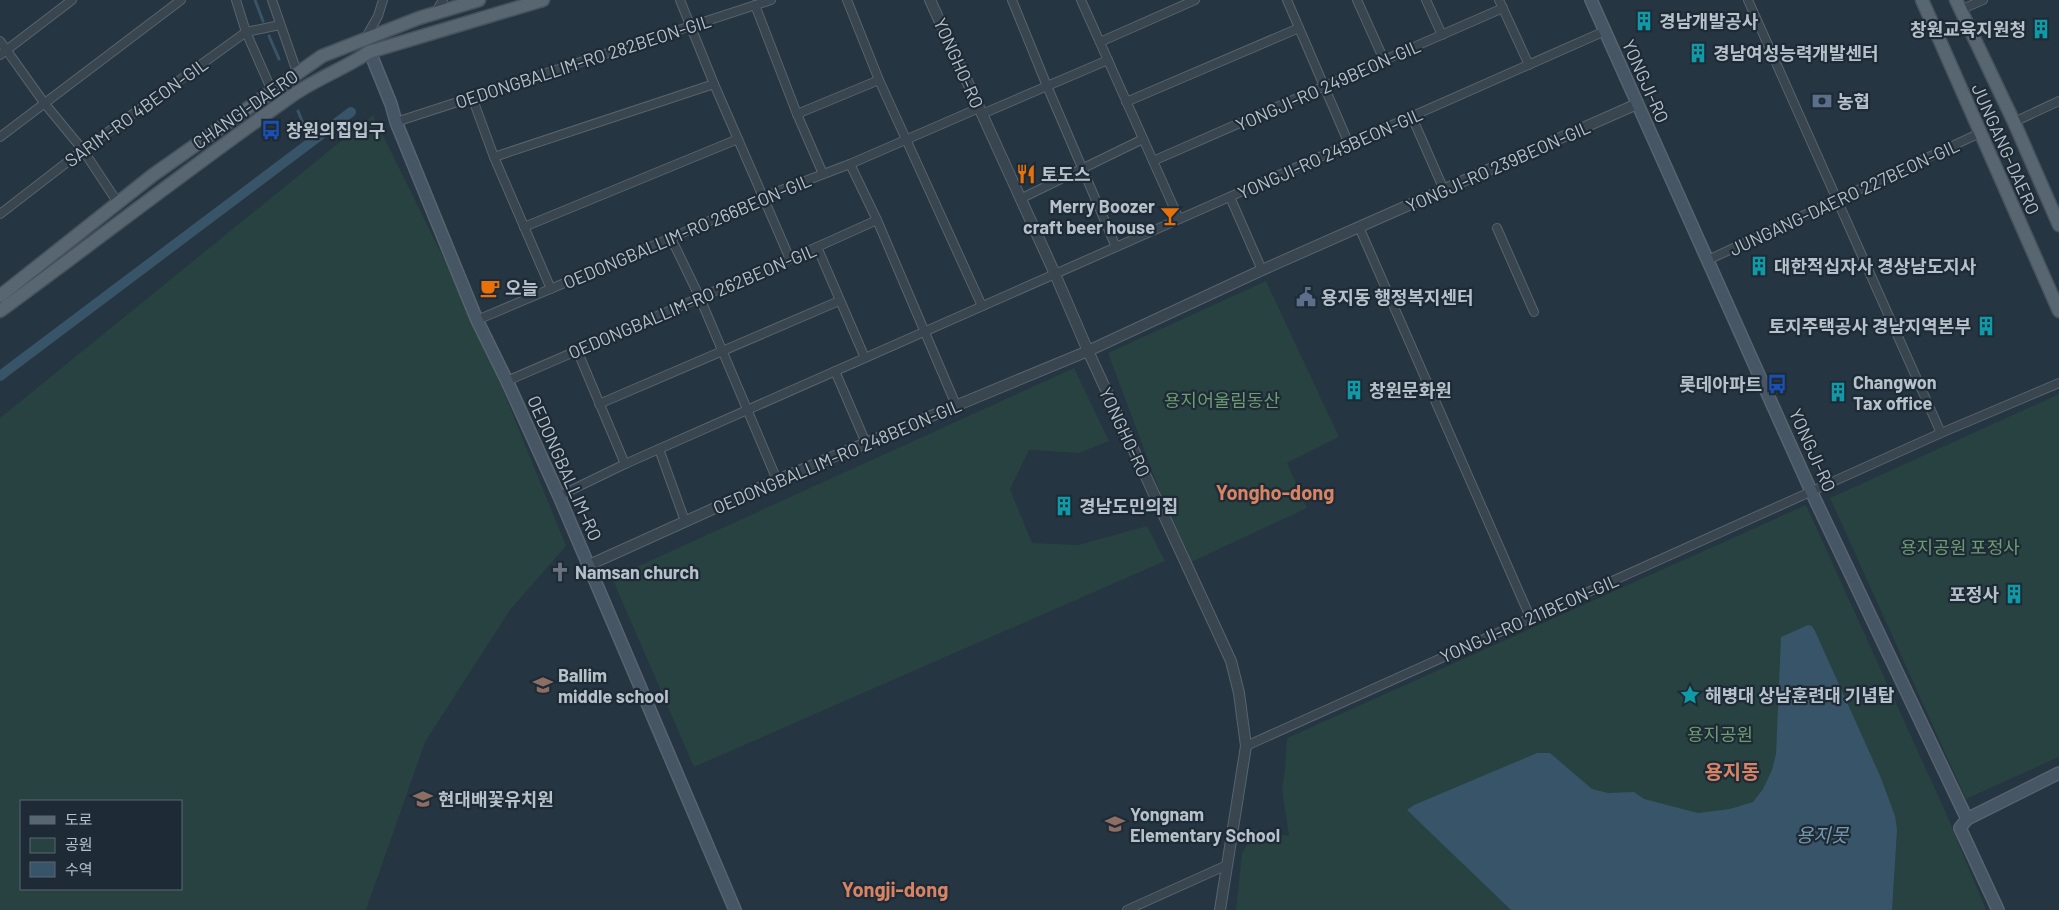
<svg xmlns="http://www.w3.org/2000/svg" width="2059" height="910" font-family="Barlow,'Noto Sans KR',sans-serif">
<rect width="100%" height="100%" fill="#253541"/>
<!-- green -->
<g fill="#274240" fill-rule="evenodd">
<path d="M373 115 477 326 566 546 510 610 425 742 366 910H0V418ZM21 801H181V889H21Z"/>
<polygon points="1266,281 1339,437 1287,463 1307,508 1187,564 1108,353"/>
<polygon points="1074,368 1109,441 1079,453 1029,450 1010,489 1032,543 1078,545 1147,526 1165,561 694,767 612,578"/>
<polygon points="2059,394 2059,757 1966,799 1830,498"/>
<polygon points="1806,505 1946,813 1986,910 1236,910 1242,854 1254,829 1289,836 1282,789 1285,769 1287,738"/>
</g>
<!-- water -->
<polygon fill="#385468" points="1808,625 1812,626 1815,631 1881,778 1895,816 1897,830 1892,910 1511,910 1407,810 1414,805 1537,753 1550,753 1592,789 1608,793 1634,792 1644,799 1698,813 1730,809 1753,802 1763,789 1772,770 1776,754 1781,637"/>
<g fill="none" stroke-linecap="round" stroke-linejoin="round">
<!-- stream -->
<g stroke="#385468" stroke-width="3">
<polyline points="255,0 263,21"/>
<polyline points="269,36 279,59"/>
<polyline points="298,111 311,143"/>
</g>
<!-- canal -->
<polyline stroke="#385468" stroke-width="10" points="0,376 351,112"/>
<defs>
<g id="minor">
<polyline points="236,0 246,32 272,91"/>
<polyline points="272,0 297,72"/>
<polyline points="680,0 714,84 790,259"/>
<polyline points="847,0 879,80 982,306"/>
<polyline points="1012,0 1047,86 1116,247"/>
<polyline points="1081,0 1179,219"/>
<polyline points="1287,0 1349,144"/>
<polyline points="1357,0 1384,60"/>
<polyline points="1426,0 1442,35"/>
<polyline points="1499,0 1529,65"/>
<polyline points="1748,0 1941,433"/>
<polyline points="755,5 797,114 823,174"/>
<polyline points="1960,10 1983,0"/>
<polyline points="435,13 443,0"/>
<polyline points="365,39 378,16 383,0"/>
<polyline points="0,41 45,104 83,150 118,203"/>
<polyline points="1100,42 1195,0"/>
<polyline points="0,55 72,0"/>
<polyline points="472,97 494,157 551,289"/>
<polyline points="1126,102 1299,28"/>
<polyline points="797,114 879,80"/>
<polyline points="982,114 1108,60"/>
<polyline points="1412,117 1444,190"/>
<polyline points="396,122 771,0"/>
<polyline points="2014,122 2059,101"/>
<polyline points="0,137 181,0"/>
<polyline points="494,157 714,84"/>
<polyline points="1153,161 1503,8"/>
<polyline points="850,164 877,220 956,405"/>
<polyline points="1230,197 1262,270"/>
<polyline points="1020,199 1143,139"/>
<polyline points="0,214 83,150 246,32 280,25"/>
<polyline points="524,227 738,139"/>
<polyline points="1359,227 1530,617"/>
<polyline points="1497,228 1534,312"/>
<polyline points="671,238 700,298 777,480"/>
<polyline points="817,247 865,358"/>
<polyline points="1708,260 1980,133"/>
<polyline points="477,320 671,238 763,197 850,164 979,108"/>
<polyline points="577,350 625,464"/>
<polyline points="835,371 866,443"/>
<polyline points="507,381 817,247 877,220"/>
<polyline points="599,404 839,301"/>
<polyline points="659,449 685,521"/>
<polyline points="559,496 625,464 1605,31"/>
<polyline points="1246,746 1941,433 2059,383"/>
<polyline points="1127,910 1227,865"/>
</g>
<g id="tertiary">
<polyline points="930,0 1055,274 1088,351 1231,661 1239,693 1246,746 1220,910"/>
<polyline points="589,565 777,480 1088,351 1262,270 1637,104"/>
</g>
<g id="secondary">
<polyline points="1591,0 1811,491 1967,819 1960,828 1998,910"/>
<polyline points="365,40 391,104 396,122 477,320 507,381 559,496 735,910"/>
<polyline points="1967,819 2059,773"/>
</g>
<g id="primary">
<polyline points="1922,0 2059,311"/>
<polyline points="1956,0 2014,122 2059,225"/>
<polyline points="0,296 153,175 322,56 419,18 479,0"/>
<path d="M0 311C97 240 192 166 290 97 315 79 344 69 369 52L543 0"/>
</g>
</defs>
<!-- minor casing -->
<use href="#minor" stroke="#57646e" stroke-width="10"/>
<!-- tertiary casing -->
<use href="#tertiary" stroke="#57646e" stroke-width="12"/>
<!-- secondary casing -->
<use href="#secondary" stroke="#57646e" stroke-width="14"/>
<!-- primary casing -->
<use href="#primary" stroke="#46525d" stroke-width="15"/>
<!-- minor -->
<use href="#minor" stroke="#394650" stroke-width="8"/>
<!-- tertiary -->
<use href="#tertiary" stroke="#394650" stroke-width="10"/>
<!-- secondary -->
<use href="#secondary" stroke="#475664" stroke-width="11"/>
<!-- primary -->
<use href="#primary" stroke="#576670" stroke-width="12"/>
</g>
<!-- icons -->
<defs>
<symbol id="building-bare" viewBox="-9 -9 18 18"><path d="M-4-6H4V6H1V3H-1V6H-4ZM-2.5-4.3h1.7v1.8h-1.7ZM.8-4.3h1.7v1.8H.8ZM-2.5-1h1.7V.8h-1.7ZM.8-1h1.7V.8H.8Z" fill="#0f9aa8" stroke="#1e2b36" stroke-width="2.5" paint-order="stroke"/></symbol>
<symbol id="bank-bare" viewBox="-9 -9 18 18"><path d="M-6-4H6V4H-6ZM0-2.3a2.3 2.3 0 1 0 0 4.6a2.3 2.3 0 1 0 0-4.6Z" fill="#5c6f8a" stroke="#1e2b36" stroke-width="2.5" paint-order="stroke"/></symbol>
<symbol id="bus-bare" viewBox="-9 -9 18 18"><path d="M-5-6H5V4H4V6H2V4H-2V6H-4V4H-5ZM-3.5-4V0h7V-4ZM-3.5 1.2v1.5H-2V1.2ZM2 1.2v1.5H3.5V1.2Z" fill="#1a4fb4" stroke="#1e2b36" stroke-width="2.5" paint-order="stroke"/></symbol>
<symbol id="restaurant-bare" viewBox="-9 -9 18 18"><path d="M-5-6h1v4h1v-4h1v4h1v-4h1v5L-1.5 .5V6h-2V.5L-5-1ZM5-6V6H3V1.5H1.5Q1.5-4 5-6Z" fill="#e8710a" stroke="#1e2b36" stroke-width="2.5" paint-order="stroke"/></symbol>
<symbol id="bar-bare" viewBox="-9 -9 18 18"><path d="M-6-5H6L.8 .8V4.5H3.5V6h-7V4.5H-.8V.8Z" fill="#e8710a" stroke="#1e2b36" stroke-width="2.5" paint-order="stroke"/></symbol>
<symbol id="cafe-bare" viewBox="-9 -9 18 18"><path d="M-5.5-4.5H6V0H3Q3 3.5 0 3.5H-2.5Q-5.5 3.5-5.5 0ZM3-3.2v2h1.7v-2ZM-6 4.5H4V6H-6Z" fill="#e8710a" stroke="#1e2b36" stroke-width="2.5" paint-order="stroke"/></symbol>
<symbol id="civic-bare" viewBox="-9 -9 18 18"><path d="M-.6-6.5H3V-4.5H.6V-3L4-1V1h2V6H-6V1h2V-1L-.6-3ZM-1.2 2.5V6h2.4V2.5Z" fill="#5c6f8a" stroke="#1e2b36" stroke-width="2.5" paint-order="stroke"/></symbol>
<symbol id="church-bare" viewBox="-9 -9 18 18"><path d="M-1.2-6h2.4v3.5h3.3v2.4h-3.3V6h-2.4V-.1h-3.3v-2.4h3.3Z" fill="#6b7280" stroke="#1e2b36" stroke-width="2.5" paint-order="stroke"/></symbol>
<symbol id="school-bare" viewBox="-9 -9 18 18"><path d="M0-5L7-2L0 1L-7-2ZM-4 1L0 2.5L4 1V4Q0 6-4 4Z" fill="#8d6e63" stroke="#1e2b36" stroke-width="2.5" paint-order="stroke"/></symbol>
<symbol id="sight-bare" viewBox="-9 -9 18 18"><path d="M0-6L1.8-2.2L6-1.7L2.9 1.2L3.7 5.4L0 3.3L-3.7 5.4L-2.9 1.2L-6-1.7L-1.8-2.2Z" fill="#0f9aa8" stroke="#1e2b36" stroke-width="2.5" paint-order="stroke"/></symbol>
</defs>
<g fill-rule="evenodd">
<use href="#building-bare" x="1630" y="7" width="28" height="28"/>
<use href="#building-bare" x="2027" y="15" width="28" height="28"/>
<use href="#building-bare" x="1684" y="39" width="28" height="28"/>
<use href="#bank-bare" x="1808" y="87" width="28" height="28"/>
<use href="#bus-bare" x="257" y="116" width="28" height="28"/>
<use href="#restaurant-bare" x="1012" y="160" width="28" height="28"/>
<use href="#bar-bare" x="1156" y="202" width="28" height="28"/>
<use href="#building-bare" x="1745" y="252" width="28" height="28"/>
<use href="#cafe-bare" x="476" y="274" width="28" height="28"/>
<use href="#civic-bare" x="1292" y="283" width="28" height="28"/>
<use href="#building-bare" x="1972" y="312" width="28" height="28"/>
<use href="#bus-bare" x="1763" y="370" width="28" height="28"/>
<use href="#building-bare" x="1340" y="376" width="28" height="28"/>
<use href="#building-bare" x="1824" y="378" width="28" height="28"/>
<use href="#building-bare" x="1050" y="492" width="28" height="28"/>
<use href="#church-bare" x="546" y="558" width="28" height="28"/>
<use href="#building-bare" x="2000" y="580" width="28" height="28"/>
<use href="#school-bare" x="529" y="671" width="28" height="28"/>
<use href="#sight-bare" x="1676" y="681" width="28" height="28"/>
<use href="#school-bare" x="409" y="785" width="28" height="28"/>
<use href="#school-bare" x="1101" y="810" width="28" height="28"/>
</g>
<g text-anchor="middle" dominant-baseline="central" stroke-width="4.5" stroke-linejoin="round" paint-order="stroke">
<!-- poi labels -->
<g font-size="18" font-weight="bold" fill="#b6c1cb" stroke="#1e2b36" text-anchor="start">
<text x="1659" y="21">경남개발공사</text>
<text x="2026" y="29" text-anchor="end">창원교육지원청</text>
<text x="1713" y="53">경남여성능력개발센터</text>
<text x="1837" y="101">농협</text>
<text x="286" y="130">창원의집입구</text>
<text x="1041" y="174">토도스</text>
<text x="1155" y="206" text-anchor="end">Merry Boozer<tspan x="1155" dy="21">craft beer house</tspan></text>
<text x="1774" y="266">대한적십자사 경상남도지사</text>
<text x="505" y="288">오늘</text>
<text x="1321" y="297">용지동 행정복지센터</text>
<text x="1971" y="326" text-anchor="end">토지주택공사 경남지역본부</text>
<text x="1853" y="382">Changwon<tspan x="1853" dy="21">Tax office</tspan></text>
<text x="1762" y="384" text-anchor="end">롯데아파트</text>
<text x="1369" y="390">창원문화원</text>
<text x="1079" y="506">경남도민의집</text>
<text x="575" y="572">Namsan church</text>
<text x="1999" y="594" text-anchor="end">포정사</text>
<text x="558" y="675">Ballim<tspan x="558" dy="21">middle school</tspan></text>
<text x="1705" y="695">해병대 상남훈련대 기념탑</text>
<text x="438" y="799">현대배꽃유치원</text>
<text x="1130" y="814">Yongnam<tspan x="1130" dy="21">Elementary School</tspan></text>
</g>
<!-- street labels -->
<g font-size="18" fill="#b6c1cb" stroke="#1e2b36">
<text transform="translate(583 61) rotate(-18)">OEDONGBALLIM-RO 282BEON-GIL</text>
<text transform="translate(959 63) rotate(66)">YONGHO-RO</text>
<text transform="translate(1646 81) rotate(66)">YONGJI-RO</text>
<text transform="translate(1328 85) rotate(-24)">YONGJI-RO 249BEON-GIL</text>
<text transform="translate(245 109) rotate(-35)">CHANGI-DAERO</text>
<text transform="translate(136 112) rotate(-36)">SARIM-RO 4BEON-GIL</text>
<text transform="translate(2006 149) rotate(66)">JUNGANG-DAERO</text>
<text transform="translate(1330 153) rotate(-24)">YONGJI-RO 245BEON-GIL</text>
<text transform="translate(1498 166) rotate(-24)">YONGJI-RO 239BEON-GIL</text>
<text transform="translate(1844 197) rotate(-25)">JUNGANG-DAERO 227BEON-GIL</text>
<text transform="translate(687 231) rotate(-23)">OEDONGBALLIM-RO 266BEON-GIL</text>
<text transform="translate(692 301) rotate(-23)">OEDONGBALLIM-RO 262BEON-GIL</text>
<text transform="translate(1125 432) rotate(65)">YONGHO-RO</text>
<text transform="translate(1813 450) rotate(66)">YONGJI-RO</text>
<text transform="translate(837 456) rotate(-23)">OEDONGBALLIM-RO 248BEON-GIL</text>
<text transform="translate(565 468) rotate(66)">OEDONGBALLIM-RO</text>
<text transform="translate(1529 618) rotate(-24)">YONGJI-RO 211BEON-GIL</text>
</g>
<!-- park labels -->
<g font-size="18" fill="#6c9c6f" stroke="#1e2b36">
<text x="1222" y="400">용지어울림동산</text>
<text x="1960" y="547">용지공원 포정사</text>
<text x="1720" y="734">용지공원</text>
</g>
<!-- water labels -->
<g font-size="19" font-style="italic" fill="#7597ae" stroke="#1e2b36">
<text x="1822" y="834">용지못</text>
</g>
<!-- quarter labels -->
<g font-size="20" font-weight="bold" fill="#d88363" stroke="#1e2b36">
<text x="1275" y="492">Yongho-dong</text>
<text x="1732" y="771">용지동</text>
<text x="895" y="889">Yongji-dong</text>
</g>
</g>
<!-- legend -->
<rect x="20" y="800" width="162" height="90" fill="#1e2b36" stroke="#5b6772"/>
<rect x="30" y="816" width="25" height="8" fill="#576670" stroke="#5b6772"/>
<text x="65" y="825" font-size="15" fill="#b6c1cb">도로</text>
<rect x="30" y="838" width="25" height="15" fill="#274240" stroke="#5b6772"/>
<text x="65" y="850" font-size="15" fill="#b6c1cb">공원</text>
<rect x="30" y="862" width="25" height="15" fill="#385468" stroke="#5b6772"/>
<text x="65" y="875" font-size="15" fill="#b6c1cb">수역</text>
</svg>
